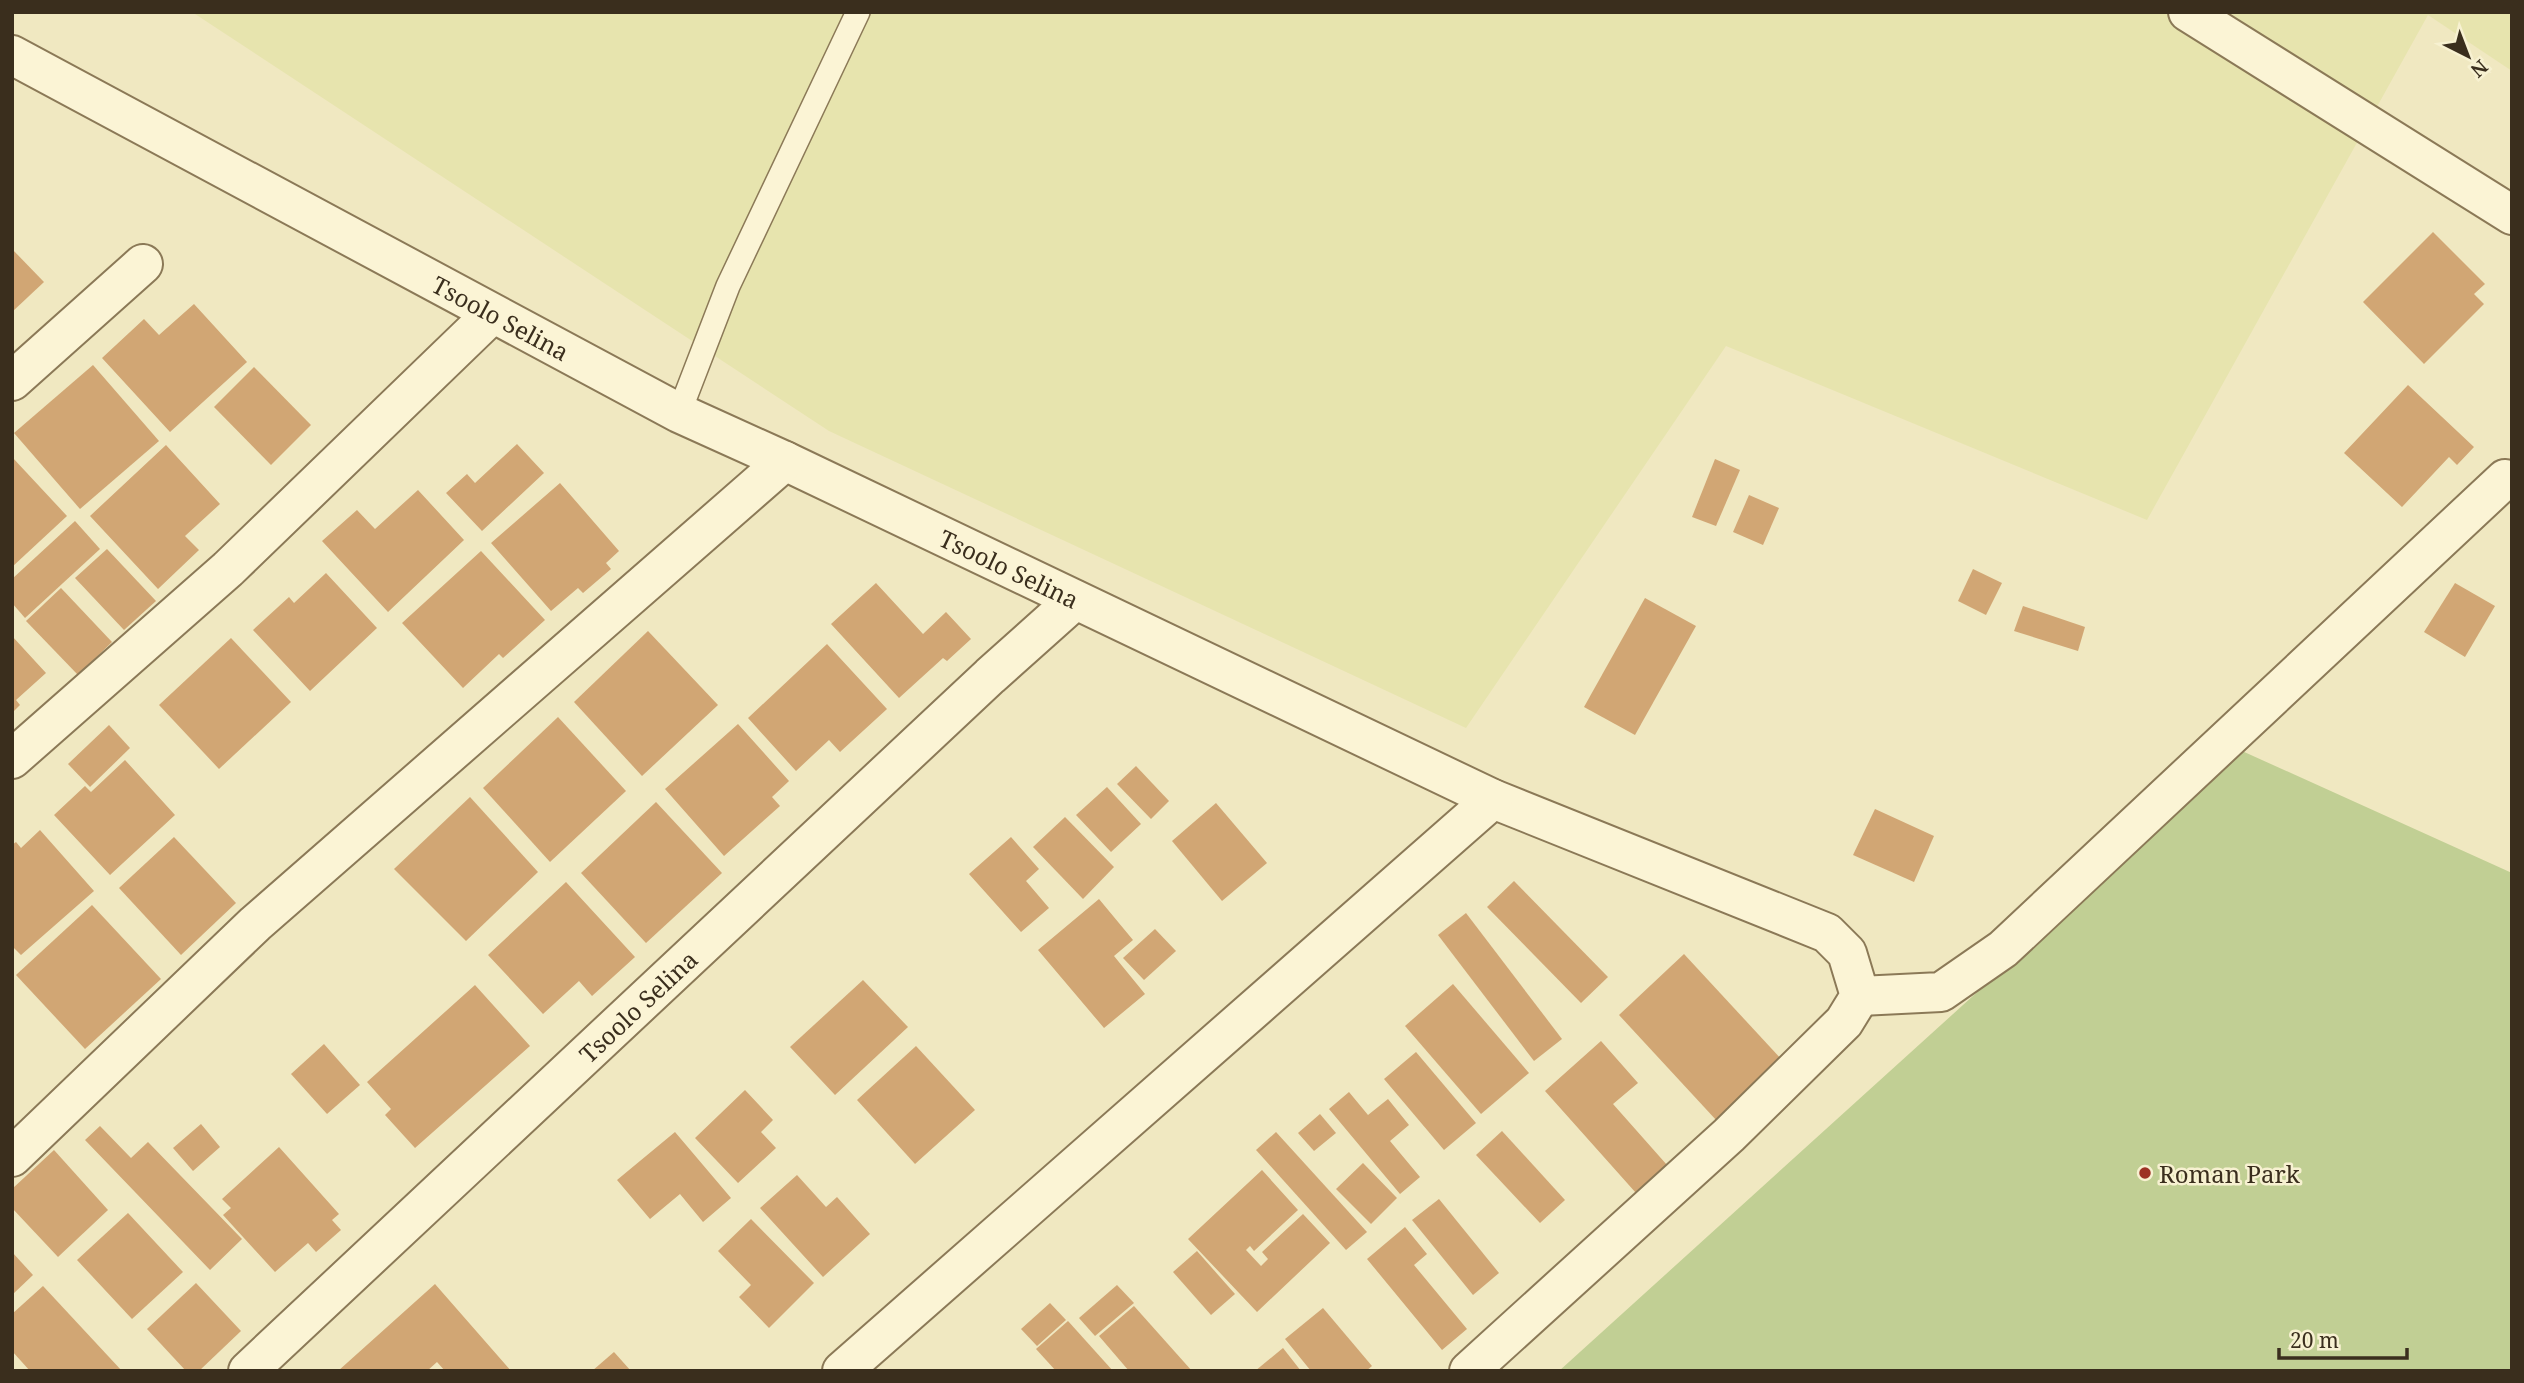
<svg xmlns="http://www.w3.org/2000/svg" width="2524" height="1383" font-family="'Noto Serif',serif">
<rect width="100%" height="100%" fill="#f0e8c1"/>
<!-- farmland -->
<polygon fill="#e7e4ae" points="192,12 2512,12 2512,71 2428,15 2147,520 1726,346 1466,728 829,431"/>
<!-- green -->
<polygon fill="#c1cf94" points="2231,746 2512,873 2512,1371 1559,1371 1995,976"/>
<!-- building -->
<g fill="#d1a674">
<polygon points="2433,232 2485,284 2474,294 2484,304 2424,364 2363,302"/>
<polygon points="12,249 44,282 12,312"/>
<polygon points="194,304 247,362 170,432 102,358 144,319 159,335"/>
<polygon points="93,365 159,441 80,509 14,433"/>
<polygon points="254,367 311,425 271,465 214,407"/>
<polygon points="2408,385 2474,447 2457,465 2449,457 2402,507 2344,453"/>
<polygon points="517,444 544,473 482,531 446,493 467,474 475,483"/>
<polygon points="166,445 220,504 185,536 199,550 158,589 90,516"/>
<polygon points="12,457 67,516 12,567"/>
<polygon points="1715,459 1740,470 1716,526 1692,517"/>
<polygon points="560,483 619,551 606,563 611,569 583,593 578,588 551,611 491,543"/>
<polygon points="418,490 464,540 388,612 322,541 357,510 375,529"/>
<polygon points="1749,495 1779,508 1763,545 1733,532"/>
<polygon points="75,521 100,549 25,618 12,603 12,579"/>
<polygon points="107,549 156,601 124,630 75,578"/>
<polygon points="481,551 545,620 503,658 499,654 463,688 402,623"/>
<polygon points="1973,569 2002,583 1986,615 1958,601"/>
<polygon points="326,573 377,628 310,691 253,630 289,597 294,603"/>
<polygon points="876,583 923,634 946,612 971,639 947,661 943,658 899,698 831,624"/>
<polygon points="2455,583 2495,606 2465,657 2424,632"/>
<polygon points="61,588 112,642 78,675 26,621"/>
<polygon points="1645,598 1696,626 1635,735 1584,707"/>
<polygon points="2023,606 2085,627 2078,651 2014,631"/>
<polygon points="648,631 718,705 642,776 574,702"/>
<polygon points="12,636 46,673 16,700 20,705 12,713"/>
<polygon points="231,638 291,702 219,769 159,705"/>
<polygon points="827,644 887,709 840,752 829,740 796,771 748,718"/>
<polygon points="558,717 626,791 550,862 483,788"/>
<polygon points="738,724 789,781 772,797 780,806 724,856 665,789"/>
<polygon points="109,725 130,748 90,787 68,764"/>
<polygon points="125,760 175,815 110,875 54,815 85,786 91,792"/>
<polygon points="1136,766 1169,801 1151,819 1117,784"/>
<polygon points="1107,787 1141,824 1111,852 1076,815"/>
<polygon points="470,797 538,872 466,941 394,869"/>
<polygon points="656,802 722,873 646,943 581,873"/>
<polygon points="1216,803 1267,863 1222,901 1172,841"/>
<polygon points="1875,809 1934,836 1914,882 1853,855"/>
<polygon points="1065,817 1114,867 1083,899 1033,847"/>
<polygon points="40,830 94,891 21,955 12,946 12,845 16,842 21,848"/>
<polygon points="174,837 236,903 181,955 119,888"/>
<polygon points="1011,837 1039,869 1026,881 1049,908 1021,932 969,874"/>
<polygon points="1514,881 1608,977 1581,1003 1487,907"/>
<polygon points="566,882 635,957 592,996 579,981 543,1014 488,955"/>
<polygon points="1099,899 1133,940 1114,956 1145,994 1104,1028 1038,950"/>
<polygon points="92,905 161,979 85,1049 16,975"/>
<polygon points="1466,913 1562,1039 1534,1061 1438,935"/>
<polygon points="1155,929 1176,951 1144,980 1123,958"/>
<polygon points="1684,954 1783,1061 1717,1121 1619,1015"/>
<polygon points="863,980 908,1027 835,1095 790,1047"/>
<polygon points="1453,984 1529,1073 1481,1114 1405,1026"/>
<polygon points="475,985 530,1046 415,1148 385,1115 391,1109 367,1082"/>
<polygon points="1601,1041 1638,1083 1613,1104 1667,1165 1636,1193 1545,1091"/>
<polygon points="324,1044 360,1085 327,1114 291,1074"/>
<polygon points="916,1046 975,1110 915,1164 857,1100"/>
<polygon points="1416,1052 1476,1123 1444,1150 1384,1079"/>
<polygon points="745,1090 773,1120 761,1132 776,1148 738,1183 695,1138"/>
<polygon points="1349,1092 1368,1115 1388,1099 1409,1125 1390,1141 1420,1177 1400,1194 1329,1109"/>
<polygon points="1320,1114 1336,1133 1314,1151 1298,1133"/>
<polygon points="201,1124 220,1147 193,1171 173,1148"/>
<polygon points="100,1126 131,1158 148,1142 242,1239 210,1270 85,1140"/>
<polygon points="1502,1131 1565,1200 1540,1223 1476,1155"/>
<polygon points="675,1132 731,1198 703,1222 680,1194 650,1219 617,1180"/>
<polygon points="1276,1132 1367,1232 1346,1250 1256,1150"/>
<polygon points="279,1147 339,1214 332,1220 341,1230 316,1252 308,1243 275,1272 223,1215 231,1208 222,1199"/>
<polygon points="54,1150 108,1210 58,1257 12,1208 12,1189"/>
<polygon points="1363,1163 1397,1198 1371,1224 1336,1189"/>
<polygon points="1262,1170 1298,1210 1254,1251 1250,1246 1246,1250 1261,1266 1268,1259 1262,1252 1303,1214 1330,1243 1257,1312 1188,1239"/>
<polygon points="797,1175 826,1207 837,1197 870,1234 823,1277 760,1208"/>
<polygon points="1439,1199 1499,1273 1473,1295 1412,1220"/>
<polygon points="128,1213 183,1272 132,1319 77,1260"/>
<polygon points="751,1219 814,1283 769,1328 739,1297 751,1285 718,1251"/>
<polygon points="1405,1227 1427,1254 1414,1265 1467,1329 1442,1350 1367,1259"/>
<polygon points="1197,1251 1235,1294 1211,1315 1173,1272"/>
<polygon points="12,1252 33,1275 12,1295"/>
<polygon points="196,1283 241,1331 199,1371 186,1371 147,1329"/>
<polygon points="435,1284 511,1371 445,1371 437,1362 427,1371 338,1371"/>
<polygon points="1117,1285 1134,1303 1095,1336 1079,1318"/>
<polygon points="43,1286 122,1371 30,1371 12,1351 12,1314"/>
<polygon points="1050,1303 1066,1320 1037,1346 1021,1329"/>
<polygon points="1134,1306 1192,1371 1129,1371 1099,1336"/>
<polygon points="1323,1308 1372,1366 1366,1371 1311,1371 1285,1339"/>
<polygon points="1068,1321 1113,1371 1056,1371 1036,1349"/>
<polygon points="1283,1348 1301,1371 1255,1371"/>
<polygon points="614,1352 631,1371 592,1371"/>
</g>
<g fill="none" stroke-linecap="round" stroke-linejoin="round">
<defs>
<polyline id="lane" points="679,413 728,286 858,12"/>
<g id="street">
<polyline points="2188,12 2512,215"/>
<path id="s1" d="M12 55 679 413 785 461 1493 799 1827 933 1847 953 1860 996 1844 1022 1729 1135 1469 1371"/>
<polyline points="12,381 143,264"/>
<polyline points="12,759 228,569 492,314"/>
<polyline points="1860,996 1941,992 2003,949 2505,479"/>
<polyline points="12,1157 255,924 785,461"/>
<path id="s2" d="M248 1371 990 676 1075 600"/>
<polyline points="842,1371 1493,799"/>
</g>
</defs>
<!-- lane casing -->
<use href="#lane" stroke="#8b7957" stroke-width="26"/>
<!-- street casing -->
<use href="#street" stroke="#8b7957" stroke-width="42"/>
<!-- lane -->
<use href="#lane" stroke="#fbf4d5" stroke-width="23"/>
<!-- street -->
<use href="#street" stroke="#fbf4d5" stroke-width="38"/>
</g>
<!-- markers -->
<circle fill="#9d3224" stroke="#f7f1d1" stroke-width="2.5" cx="2145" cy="1173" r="7"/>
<g text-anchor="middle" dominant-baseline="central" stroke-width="5" stroke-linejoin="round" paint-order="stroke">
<!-- street labels -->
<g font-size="24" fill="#3a2e1d" stroke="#f7f1d1">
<text stroke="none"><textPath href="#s1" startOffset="555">Tsoolo Selina</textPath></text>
<text stroke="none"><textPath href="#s1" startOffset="1122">Tsoolo Selina</textPath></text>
<text stroke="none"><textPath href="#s2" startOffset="534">Tsoolo Selina</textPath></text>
</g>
<!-- poi labels -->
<g font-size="24" fill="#3a2e1d" stroke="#f7f1d1" text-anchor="start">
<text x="2159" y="1173">Roman Park</text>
</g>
</g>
<!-- border -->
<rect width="2524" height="1383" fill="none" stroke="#3a2e1d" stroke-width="28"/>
<!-- north arrow -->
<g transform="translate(2468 56) rotate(138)" stroke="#f7f1d1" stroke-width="5" paint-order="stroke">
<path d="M0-5L12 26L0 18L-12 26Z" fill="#3a2e1d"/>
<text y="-10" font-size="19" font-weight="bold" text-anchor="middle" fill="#3a2e1d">N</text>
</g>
<!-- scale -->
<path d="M2279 1348v10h128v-10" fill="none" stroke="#3a2e1d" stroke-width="3.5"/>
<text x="2290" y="1348" font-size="21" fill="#3a2e1d" stroke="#f7f1d1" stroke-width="5" paint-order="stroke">20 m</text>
</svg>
